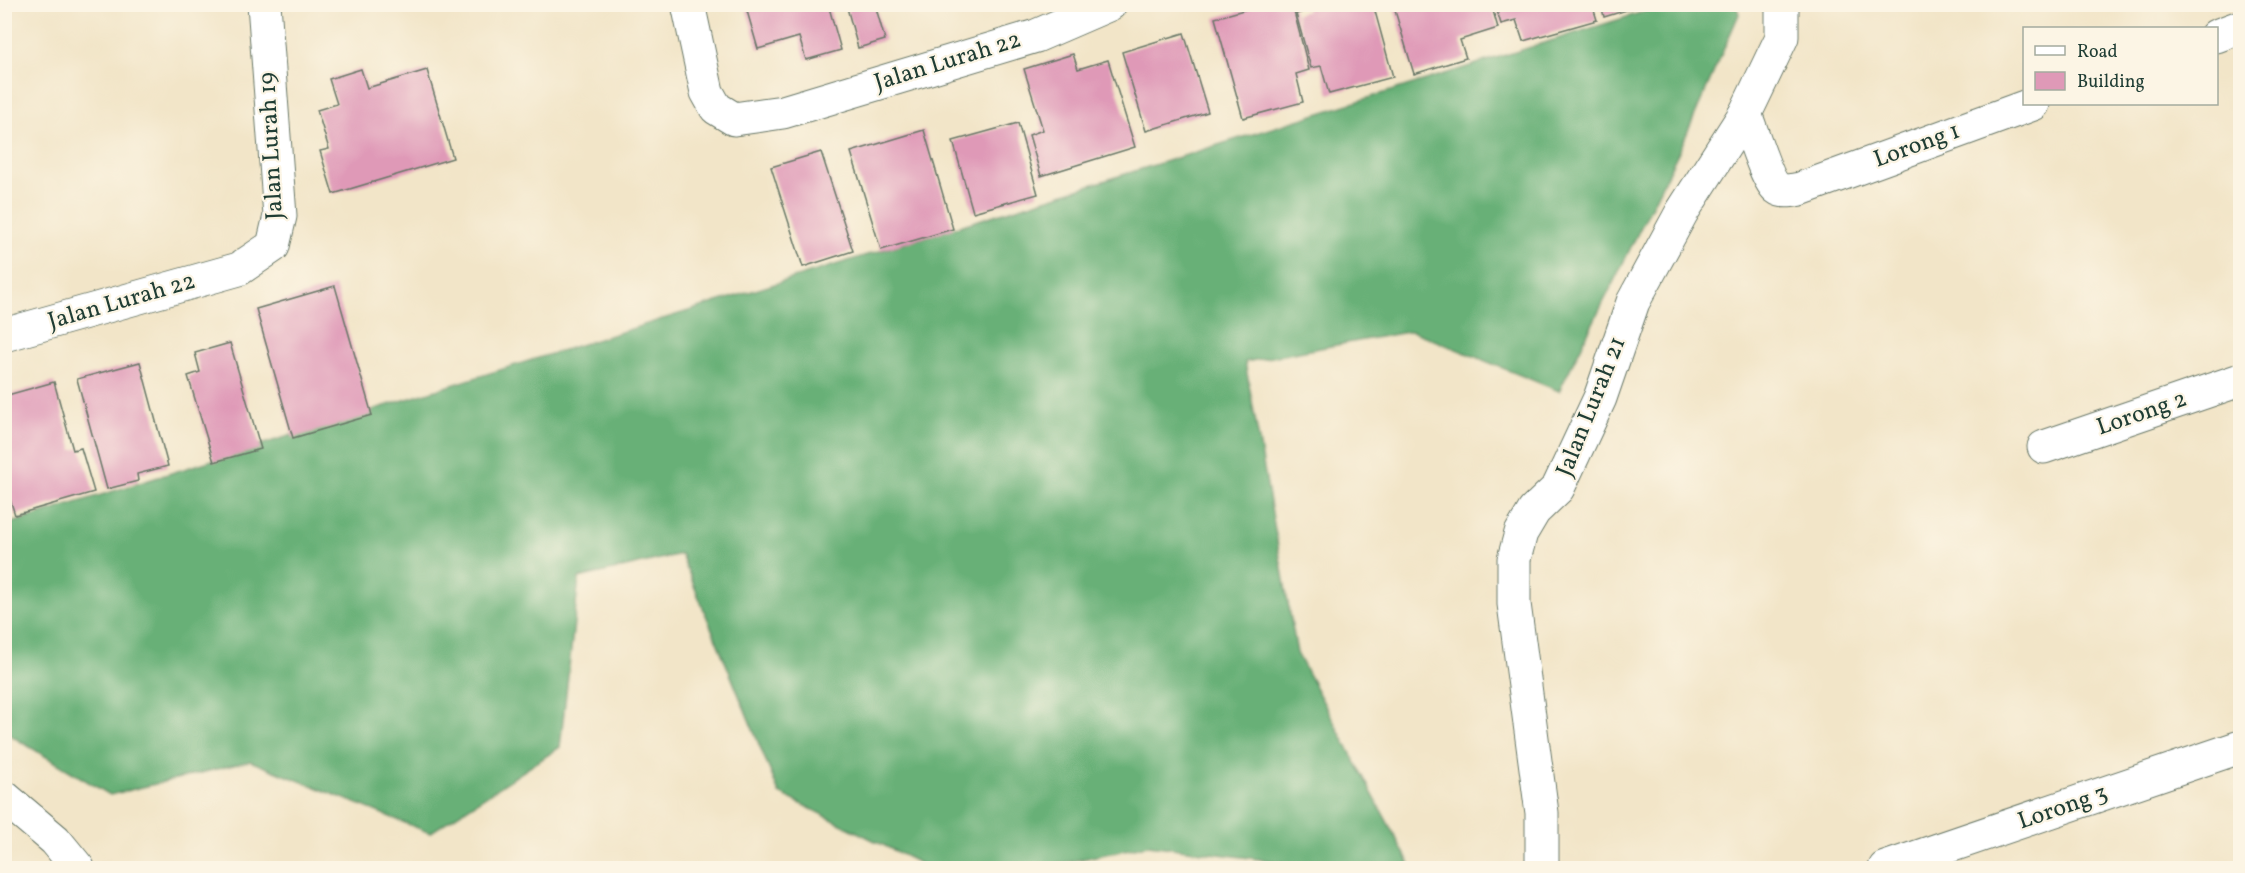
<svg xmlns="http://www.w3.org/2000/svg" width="2245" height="873" font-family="Vollkorn,serif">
<rect width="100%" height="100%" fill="#fcf5e5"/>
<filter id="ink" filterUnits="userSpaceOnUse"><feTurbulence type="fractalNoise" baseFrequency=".0167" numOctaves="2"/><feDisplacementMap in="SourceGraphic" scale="12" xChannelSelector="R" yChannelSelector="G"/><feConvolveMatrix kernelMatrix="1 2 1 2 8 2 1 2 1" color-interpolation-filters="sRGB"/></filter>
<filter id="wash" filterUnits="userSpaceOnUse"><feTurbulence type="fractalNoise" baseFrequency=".008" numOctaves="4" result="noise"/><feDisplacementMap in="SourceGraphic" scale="24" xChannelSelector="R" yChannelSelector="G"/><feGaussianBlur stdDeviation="1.35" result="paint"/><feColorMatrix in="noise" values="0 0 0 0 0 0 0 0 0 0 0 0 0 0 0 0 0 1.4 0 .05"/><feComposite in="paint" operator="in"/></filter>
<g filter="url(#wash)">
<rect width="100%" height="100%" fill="#f2e5c8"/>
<!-- forest -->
<polygon fill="#68b077" stroke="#447656" stroke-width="1.5" points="1665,5 1736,5 1739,14 1681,147 1559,391 1412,331 1245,362 1297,653 1412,868 1327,868 1148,845 1040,868 929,868 779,793 681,554 579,578 560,747 430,833 250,761 110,795 5,732 5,525"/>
<g id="blocks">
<!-- building -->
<g fill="#df99b7">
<polygon points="727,4 741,4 741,5 728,9"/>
<polygon points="745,4 828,4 841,50 806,60 799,37 758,49"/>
<polygon points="846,4 886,4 876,8 885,40 858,48"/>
<polygon points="960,4 982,4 982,5 962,11"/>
<polygon points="1265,4 1292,4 1309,70 1296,74 1303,102 1243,118 1215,18"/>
<polygon points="1305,4 1373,4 1393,77 1329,94 1321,66 1311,68 1296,14 1307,11"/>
<polygon points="1393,4 1491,4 1498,28 1460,40 1466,58 1414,74"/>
<polygon points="1495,4 1592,4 1597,20 1523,41 1516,20 1501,24"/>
<polygon points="1601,4 1643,4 1643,5 1604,17"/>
<polygon points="1184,33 1208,112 1146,131 1122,52"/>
<polygon points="1073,54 1078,69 1108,60 1135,147 1041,176 1029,135 1043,130 1024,69"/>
<polygon points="361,69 367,88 427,70 453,158 333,194 320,151 329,149 317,110 337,104 329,79"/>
<polygon points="1018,123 1038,194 973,212 953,141"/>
<polygon points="924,130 953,229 881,250 851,152"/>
<polygon points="821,152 853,251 803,267 771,167"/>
<polygon points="335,286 372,415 293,438 256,309"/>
<polygon points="230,343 261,449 214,462 188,376 200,372 195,353"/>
<polygon points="140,362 168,466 137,474 138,481 107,489 77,379"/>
<polygon points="54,382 73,450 81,448 94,492 15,515 4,480 4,396"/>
</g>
</g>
</g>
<g filter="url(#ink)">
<use href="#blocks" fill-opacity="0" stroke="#697868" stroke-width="1.5"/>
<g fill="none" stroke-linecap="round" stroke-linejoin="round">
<defs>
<g id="minor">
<polyline points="688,4 707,92 716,108 734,119 783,112 1036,36 1110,4"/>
<polyline points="2216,36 2240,27"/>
<path d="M1745 114C1751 128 1767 181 1777 188 1783 193 1794 190 1800 189L2033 104"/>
<polyline points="4,335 239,269 273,246 280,216 264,4"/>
<polyline points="2044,447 2240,380"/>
<polyline points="4,797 55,840 78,868"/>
<polyline points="1542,868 1542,813 1514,604 1514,559 1521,533 1534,511 1558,488 1600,398 1633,302 1682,212 1745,114 1782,37 1782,4"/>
<polyline points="1885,868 2240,747"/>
</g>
</defs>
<!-- minor casing -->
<use href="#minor" stroke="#697868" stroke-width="35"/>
<!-- minor -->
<use href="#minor" stroke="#fff" stroke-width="33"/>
</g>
</g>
<g text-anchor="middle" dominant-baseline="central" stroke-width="4.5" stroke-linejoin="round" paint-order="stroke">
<!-- street labels -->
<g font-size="24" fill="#1f3d34" stroke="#fcf5e5">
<text transform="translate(948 62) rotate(-17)">Jalan Lurah 22</text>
<text transform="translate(272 146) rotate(-93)">Jalan Lurah 19</text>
<text transform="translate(1917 146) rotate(-20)">Lorong 1</text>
<text transform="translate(122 302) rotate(-16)">Jalan Lurah 22</text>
<text transform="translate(1592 407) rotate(-68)">Jalan Lurah 21</text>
<text transform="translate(2142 414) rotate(-19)">Lorong 2</text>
<text transform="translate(2063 808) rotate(-19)">Lorong 3</text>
</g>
</g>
<!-- margin -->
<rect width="2245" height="873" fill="none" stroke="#fcf5e5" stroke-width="24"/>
<!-- legend -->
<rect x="2023" y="27" width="195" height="78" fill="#fcf5e5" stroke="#a4ab9e" stroke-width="1.5"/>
<rect x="2035" y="46" width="30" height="9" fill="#ffffff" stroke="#a4ab9e" stroke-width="1.5"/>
<text x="2077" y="57" font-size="18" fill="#1f3d34">Road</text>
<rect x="2035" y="72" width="30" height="18" fill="#df99b7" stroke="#a4ab9e" stroke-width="1.5"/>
<text x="2077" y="87" font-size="18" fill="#1f3d34">Building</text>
</svg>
